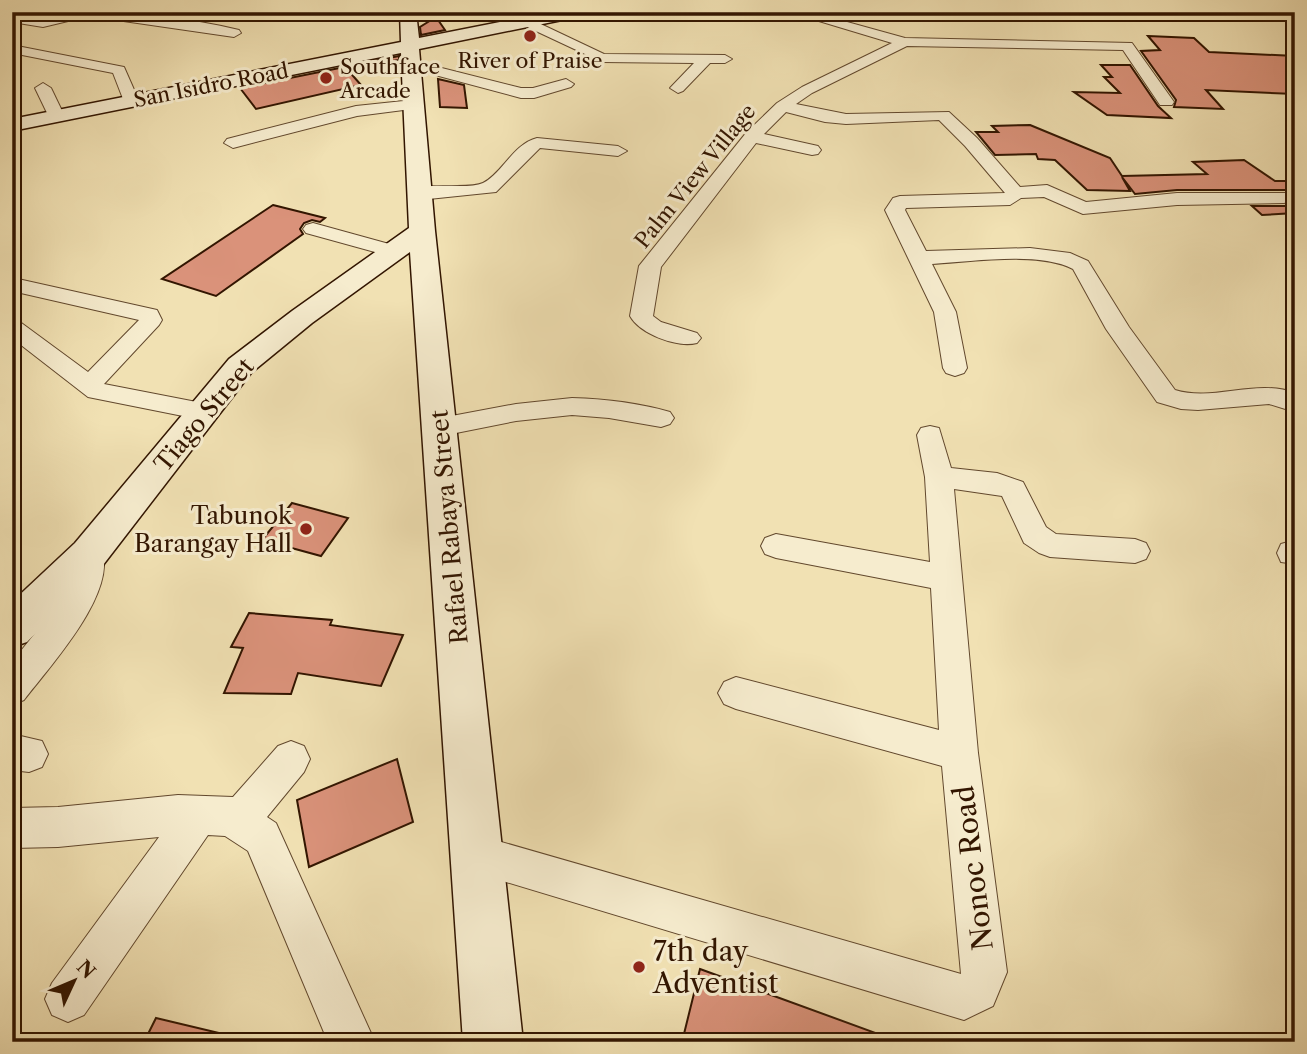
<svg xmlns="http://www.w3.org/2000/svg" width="1307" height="1054" font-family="'Libre Caslon Text',serif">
<rect width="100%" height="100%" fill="#f1e1b3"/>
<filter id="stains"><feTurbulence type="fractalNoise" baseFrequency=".00286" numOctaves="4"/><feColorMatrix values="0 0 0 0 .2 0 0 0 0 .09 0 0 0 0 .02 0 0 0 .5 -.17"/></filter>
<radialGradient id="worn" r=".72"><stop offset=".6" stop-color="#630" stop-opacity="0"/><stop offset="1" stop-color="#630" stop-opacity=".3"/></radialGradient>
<!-- building -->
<g fill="#da927a" stroke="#321500" stroke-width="2">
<polygon points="436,17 445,30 421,35 420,27"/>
<polygon points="1148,36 1194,38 1209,52 1295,56 1295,94 1206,90 1223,109 1174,107 1176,100 1141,51 1160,50"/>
<polygon points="399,56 399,60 346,68 361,85 256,109 240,88"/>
<polygon points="1101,65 1130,65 1158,106 1171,118 1107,115 1074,92 1120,93 1104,77 1112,77"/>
<polygon points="438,79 464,85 467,108 440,107"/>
<polygon points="1030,125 1110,158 1122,176 1207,174 1193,162 1244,160 1275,181 1295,181 1295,195 1291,190 1177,190 1135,194 1122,177 1130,191 1087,190 1055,160 1038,159 1036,154 995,155 976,132 998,132 992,126"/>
<polygon points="1295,199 1295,213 1262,215 1252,206 1285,206"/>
<polygon points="273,205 325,218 320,222 312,220 304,223 300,229 303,234 216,296 162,279"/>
<polygon points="292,503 348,518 321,556 262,540"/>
<polygon points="249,613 332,620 330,625 403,635 381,686 298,673 291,694 224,693 243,648 231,647"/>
<polygon points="397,759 413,822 309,867 297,800"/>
<polygon points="700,969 892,1039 891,1042 682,1042"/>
<polygon points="156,1018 219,1033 218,1042 144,1042"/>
</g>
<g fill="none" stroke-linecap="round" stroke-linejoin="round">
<defs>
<g id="street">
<path d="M74 12C128 12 186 17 239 30L241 33 234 37 89 16 43 27 12 22V14L43 19Z"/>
<path d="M789 12H811L905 38 1132 43 1174 102 1172 105H1160L1123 50 907 46 812 93 796 104 846 114 949 112 977 138 1020 187 1047 185 1086 202 1177 193H1291L1293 197 1291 201 1284 203 1177 205 1083 214 1044 197 1021 198 1010 205 906 208 905 210 926 251 1030 248 1070 253 1088 261 1129 327 1175 390C1214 402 1256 378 1295 393V412L1269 404 1198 410 1181 409 1157 402 1106 329 1073 269C1038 251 971 262 932 264L956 312 967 368 964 373 955 376 946 373 943 368 934 312 885 210 893 198 900 196 1005 193 965 146 939 120 846 124 825 122 786 112 764 134 818 146 821 150 818 154 812 155 756 143 661 267 653 316 661 322 697 333 701 338 697 343C677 348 640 334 630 316L639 266 746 133 777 103 802 87 892 43Z"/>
<polygon points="528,18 604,54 725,55 732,59 725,63 710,63 683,91 678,93 670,88 694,63 602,62 523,25 523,19"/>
<polygon points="12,45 124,67 139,101 131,106 125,104 113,73 12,53"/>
<polygon points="410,60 521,88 533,88 566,79 574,84 571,87 534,98 521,98 405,67 403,64"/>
<polygon points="43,83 51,88 64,115 62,118 56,120 48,115 35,88"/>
<polygon points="413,100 421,105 419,108 357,116 233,148 224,143 227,139 356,106"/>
<path d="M537 138 618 146 627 151 618 156 540 148 496 192 419 200 410 194C422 179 466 191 483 183 502 174 513 144 537 138Z"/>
<polygon points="313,223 400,247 403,251 400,255 393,257 306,233 303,229 306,225"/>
<polygon points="18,279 157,310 162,320 159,325 104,384 212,405 216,411 212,417 203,420 88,397 12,338 12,320 20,322 88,372 139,320 12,291 12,281"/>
<path d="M572 398C605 399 639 403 670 412L674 418 670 424 661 427 609 418 572 415 516 421 441 436 432 433 428 427 432 421 441 418 516 404Z"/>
<polygon points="930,426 939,428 951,468 997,473 1023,482 1046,527 1056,534 1135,539 1146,543 1150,551 1146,559 1135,563 1050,557 1039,553 1024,543 1002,496 954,489 978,753 1007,972 993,1006 964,1020 463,869 457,855 463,841 477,835 961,974 942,766 736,709 724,704 718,693 724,682 736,677 939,730 931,588 776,558 765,554 761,546 765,538 776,534 930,562 925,477 917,435 921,428"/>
<polygon points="1295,540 1295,564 1281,562 1277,553 1281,544"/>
<path d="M89 542 100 545C122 589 50 666 24 700L12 705V662L64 597 74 575V554L78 545Z"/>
<polygon points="12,734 42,741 48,754 42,767 29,772 12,770"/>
<polygon points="291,741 304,746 310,759 304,772 267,817 276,823 375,1042 328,1042 248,851 225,836 208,835 84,1015 68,1022 52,1015 45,999 52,983 159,837 58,847 12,848 12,808 58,807 178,795 233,797 278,746"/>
</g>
<polygon id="secondary" points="400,12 416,12 419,38 550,12 585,12 577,17 419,49 435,231 523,1042 463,1042 410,252 312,323 251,373 103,565 27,642 12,647 12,602 75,543 229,359 292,311 409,228 401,53 12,131 12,119 401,42"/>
</defs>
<!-- street casing -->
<use href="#street" stroke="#62482d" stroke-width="2"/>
<!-- secondary casing -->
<use href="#secondary" stroke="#321500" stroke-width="3"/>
<!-- street -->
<use href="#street" fill="#f6ecce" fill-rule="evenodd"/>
<!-- secondary -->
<use href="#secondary" fill="#f6ecce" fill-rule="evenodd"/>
</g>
<!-- markers -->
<g fill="#8f2418" stroke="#f6ecce" stroke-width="2.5">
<circle cx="530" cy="36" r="7"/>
<circle cx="326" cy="78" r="7"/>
<circle cx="306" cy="529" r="7"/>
<circle cx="639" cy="967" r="7"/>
</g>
<g text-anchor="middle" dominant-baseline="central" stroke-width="6" stroke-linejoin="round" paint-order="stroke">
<!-- far-poi labels -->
<g font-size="21" fill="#321500" stroke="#f6ecce">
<text x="530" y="60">River of Praise</text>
<text x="340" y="66" text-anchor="start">Southface<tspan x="340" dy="24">Arcade</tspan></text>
</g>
<!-- far-street labels -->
<g font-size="21" fill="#321500" stroke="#f6ecce">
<text transform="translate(211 85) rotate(-11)">San Isidro Road</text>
<text transform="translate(695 176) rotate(-51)">Palm View Village</text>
</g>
<!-- street labels -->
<g font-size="24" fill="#321500" stroke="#f6ecce">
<text transform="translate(204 415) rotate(-50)">Tiago Street</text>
<text transform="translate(449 527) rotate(-95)">Rafael Rabaya Street</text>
</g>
<!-- poi labels -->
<g font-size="24" fill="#321500" stroke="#f6ecce" text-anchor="end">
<text x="292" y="515">Tabunok<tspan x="292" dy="28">Barangay Hall</tspan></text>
</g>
<!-- near-street labels -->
<g font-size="28" fill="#321500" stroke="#f6ecce">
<text transform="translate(973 868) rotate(-97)">Nonoc Road</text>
</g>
<!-- near-poi labels -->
<g font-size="28" fill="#321500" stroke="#f6ecce" text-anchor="start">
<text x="653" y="951">7th day<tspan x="653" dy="32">Adventist</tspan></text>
</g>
</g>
<!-- margin -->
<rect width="1307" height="1054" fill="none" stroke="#f1e1b3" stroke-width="42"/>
<rect x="14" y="14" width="1279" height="1026" fill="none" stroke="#321500" stroke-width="3.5"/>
<rect x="21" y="21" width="1265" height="1012" fill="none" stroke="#321500" stroke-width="2"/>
<!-- north arrow -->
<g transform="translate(74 981) rotate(46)" stroke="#f6ecce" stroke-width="5" paint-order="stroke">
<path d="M0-5L12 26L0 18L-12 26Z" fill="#321500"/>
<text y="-10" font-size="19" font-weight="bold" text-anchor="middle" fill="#321500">N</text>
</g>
<rect width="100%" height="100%" filter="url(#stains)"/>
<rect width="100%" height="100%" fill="url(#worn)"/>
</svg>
